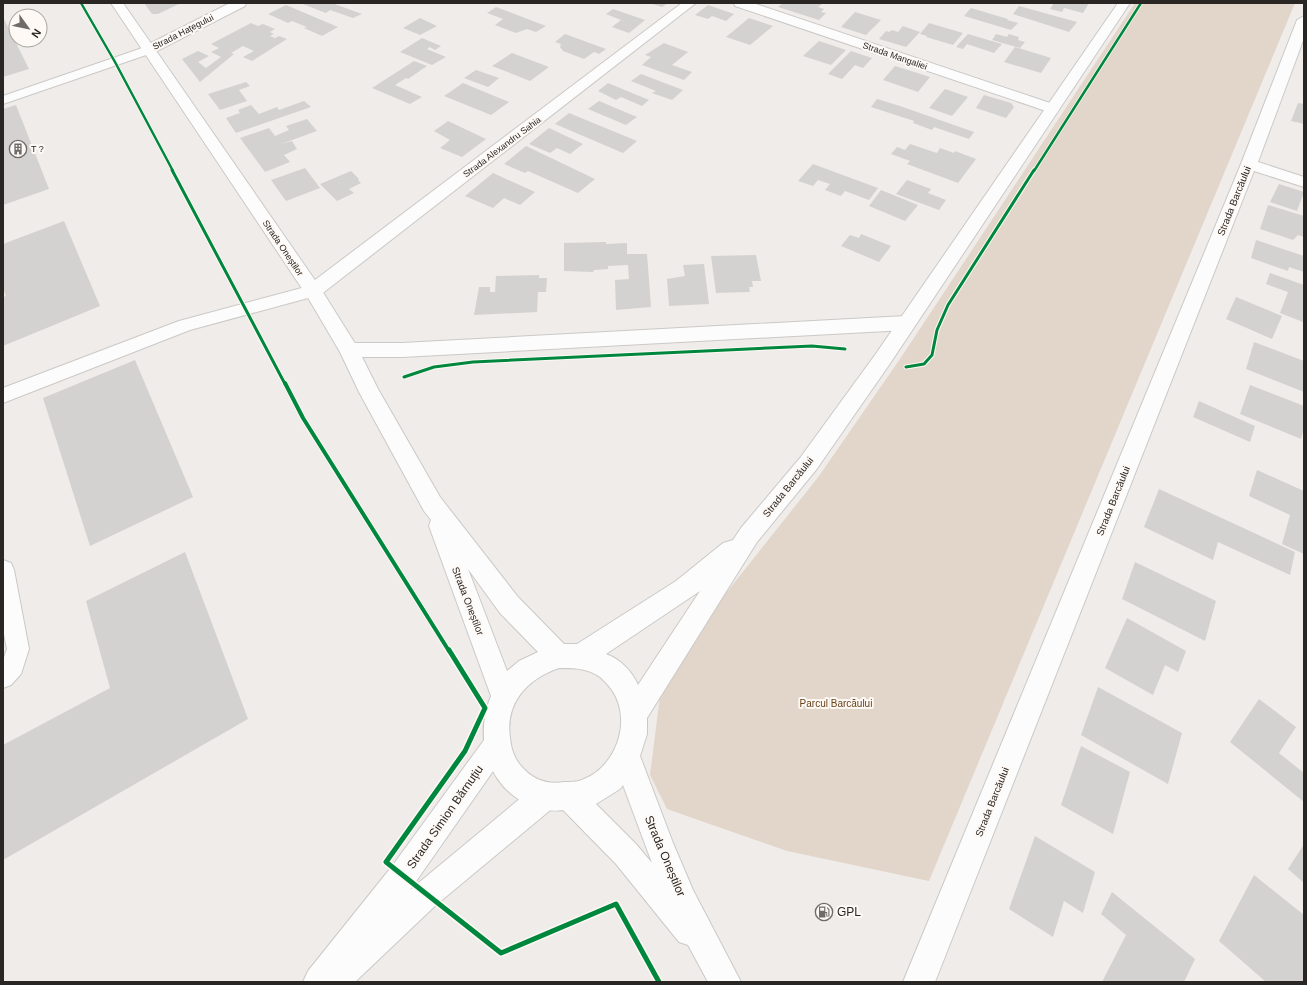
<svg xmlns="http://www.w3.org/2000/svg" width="1307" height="985" font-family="Arial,sans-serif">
<rect width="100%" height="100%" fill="#efece9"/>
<!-- green -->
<polygon fill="#e2d6cb" points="1135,3 1295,3 929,881 787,851 667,809 650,775 661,688 703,622 819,476 902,356"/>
<!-- building -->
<g fill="#d4d2d0">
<polygon points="144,3 181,3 158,14 152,14"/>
<polygon points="300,3 332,3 362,14 353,18 330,10 326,13"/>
<polygon points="649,3 668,3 662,7"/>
<polygon points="783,3 820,3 822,4 818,7 824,9 821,12 826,13 819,20 778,7"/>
<polygon points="1054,3 1089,3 1083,13 1064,8 1062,12 1050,9"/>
<polygon points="286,5 338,27 322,36 304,28 307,27 292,21 288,23 268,14"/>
<polygon points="708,5 734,14 726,21 712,16 708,19 695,15"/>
<polygon points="1019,6 1077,22 1069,32 1013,14"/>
<polygon points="496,7 546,26 536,32 527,29 516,33 495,25 503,19 487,13"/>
<polygon points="971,8 1008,19 1007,20 1018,23 1011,30 964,16"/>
<polygon points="613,9 645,20 629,33 612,27 621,20 606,14"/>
<polygon points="855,12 881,20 866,35 841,27"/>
<polygon points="3,17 29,69 3,77"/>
<polygon points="420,18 437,26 420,35 403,28"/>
<polygon points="749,18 773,26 750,45 726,37"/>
<polygon points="251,23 258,26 263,24 275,29 270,32 274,34 270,36 275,38 279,36 287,39 252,61 243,57 254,51 243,46 231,53 234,54 200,82 182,59 198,51 209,56 198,62 206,68 221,57 211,52 219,48 211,44"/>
<polygon points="929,23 963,33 953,45 926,37 927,36 920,34"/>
<polygon points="903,26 920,32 906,47 879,39 886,31 889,32 892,30 898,32"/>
<polygon points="565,34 606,49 599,54 594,52 584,59 563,51 560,47 561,44 555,42"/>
<polygon points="968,34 1002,44 994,53 967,44 963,49 956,47"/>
<polygon points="996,34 1007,37 1009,34 1019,37 1018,40 1025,42 1020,48 992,40"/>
<polygon points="422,38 441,46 435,50 430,47 427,49 446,57 432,65 400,52"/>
<polygon points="819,41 846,50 831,65 803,56"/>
<polygon points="664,43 688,52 672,65 692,72 684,80 642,65 651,57 645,55"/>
<polygon points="1015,47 1051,58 1041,73 1004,62"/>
<polygon points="851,51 872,58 863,68 855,65 842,79 828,74"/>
<polygon points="512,53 549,67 530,81 492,66"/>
<polygon points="414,61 427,66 408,79 406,78 395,85 422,97 410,104 372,88"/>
<polygon points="895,66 930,77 918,92 883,80"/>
<polygon points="476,70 499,78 488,87 464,78"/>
<polygon points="641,74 683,90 672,100 652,93 656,91 631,81"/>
<polygon points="246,82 250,86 239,90 247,101 220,110 208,94"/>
<polygon points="463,83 509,102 491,115 444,96"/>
<polygon points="608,83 649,100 642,106 621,97 616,100 598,91"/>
<polygon points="945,89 968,97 952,116 929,108"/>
<polygon points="984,95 1011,103 1014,107 1006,118 976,108"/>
<polygon points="877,99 900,106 974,132 969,139 934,127 932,130 913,123 914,121 871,107"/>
<polygon points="304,101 311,107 236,133 226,118 240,113 238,110 251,105 259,114 277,107 279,110"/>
<polygon points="599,101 637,117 626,125 588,109"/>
<polygon points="1298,103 1304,104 1304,124 1291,121"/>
<polygon points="16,105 49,189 3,205 3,109"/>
<polygon points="569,113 637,141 623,153 555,124"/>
<polygon points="307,119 317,131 281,144 292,141 297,149 284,155 290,162 265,172 240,138 269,128 275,136 289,130 286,126"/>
<polygon points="448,121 486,139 462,157 440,148 450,140 434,131"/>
<polygon points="549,128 583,144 570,154 557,148 550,153 529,144"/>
<polygon points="910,144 937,153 940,148 954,153 955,151 976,159 958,183 907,164 910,161 891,154 897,147 905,150"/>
<polygon points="526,146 595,179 578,193 528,171 525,173 504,164"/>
<polygon points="813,164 878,188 869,200 845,191 841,196 825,190 830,184 818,180 813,186 798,181"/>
<polygon points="305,168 320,188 286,201 271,180"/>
<polygon points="351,171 359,179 358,180 361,183 349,189 354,193 337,201 320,184"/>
<polygon points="493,173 535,192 520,205 504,198 493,208 465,196"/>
<polygon points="907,180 931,189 928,193 946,200 939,210 896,194"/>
<polygon points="1279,184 1304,192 1297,211 1270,202"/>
<polygon points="881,190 918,205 905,221 869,206"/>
<polygon points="1268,205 1304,216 1304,237 1298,235 1293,240 1260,229"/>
<polygon points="64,221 100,306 3,346 3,297 6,296 3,288 3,244"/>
<polygon points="861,234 891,246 879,262 841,246 850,235 859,238"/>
<polygon points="1256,240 1304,256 1304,272 1289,267 1288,271 1251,258"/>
<polygon points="606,242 606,244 627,243 627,254 647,254 651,307 616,310 615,280 629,279 628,265 608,266 608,269 594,270 593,272 564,271 564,243"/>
<polygon points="756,255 761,281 752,281 753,287 749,287 750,292 716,293 711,256"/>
<polygon points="704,264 709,304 669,306 667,279 685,276 683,265"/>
<polygon points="1270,273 1304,285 1303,322 1280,313 1288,292 1266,284"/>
<polygon points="539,275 539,278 547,278 546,292 538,292 537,312 474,315 479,287 490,287 490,292 495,292 496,276"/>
<polygon points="1236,297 1282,316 1272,339 1226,319"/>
<polygon points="1254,342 1304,361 1304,392 1246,369"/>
<polygon points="135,360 193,497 90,546 43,398"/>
<polygon points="1250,385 1304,406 1304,428 1301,439 1240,414"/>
<polygon points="1199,401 1255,426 1250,442 1193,417"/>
<polygon points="1257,470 1304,491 1304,554 1282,544 1290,515 1249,496"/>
<polygon points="1159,489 1295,552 1290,575 1218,542 1213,560 1144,527"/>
<polygon points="185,552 248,719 3,860 3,745 110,688 86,601"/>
<polygon points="1135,562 1216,601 1205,641 1122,599"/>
<polygon points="1127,618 1186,651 1178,672 1165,665 1153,695 1105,668"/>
<polygon points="1098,687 1182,733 1168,784 1081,735"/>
<polygon points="1259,699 1296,727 1279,753 1304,773 1304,802 1230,742"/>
<polygon points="1081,746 1130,772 1113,834 1061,805"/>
<polygon points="1035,836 1095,872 1083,913 1064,901 1053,937 1009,909"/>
<polygon points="1304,844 1304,883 1288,869"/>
<polygon points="1254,875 1304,915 1304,982 1266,982 1219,941"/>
<polygon points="1112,892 1195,959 1184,982 1102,982 1126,935 1101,914"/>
</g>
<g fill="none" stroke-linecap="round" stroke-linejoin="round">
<defs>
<g id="service">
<polygon points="148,46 154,50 152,53 3,104 3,96"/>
<polygon points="313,285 319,287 321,291 319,295 190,330 3,403 3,388 179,321"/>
<polygon points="3,560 11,563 14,570 29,649 21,674 11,685 3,688 3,660 7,649 3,629"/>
</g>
<g id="minor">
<polygon points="230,3 246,3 245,6 153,53 143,53 141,50 143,47"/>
<polygon points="682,3 696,3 319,296 313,297 307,296 304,291 307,286"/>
<polygon points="734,3 753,3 1056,105 1058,108 1056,111 1046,111 735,6"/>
<polygon points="1304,16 1304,38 1258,162 1304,177 1304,187 1254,171 935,982 903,982 1241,164 1297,20"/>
<polygon points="906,316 913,318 915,323 913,328 906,330 402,357 349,357 342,355 339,350 342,345 349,343 402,343"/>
<polygon points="496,732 505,736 509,745 505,754 410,890 534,787 544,783 554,787 558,797 554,807 436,905 355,982 303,982 308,971 393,865 487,736"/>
</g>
<path id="tertiary" d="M111 3H123L319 286 356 345 378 389 440 497 518 597 564 644H577L676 581 723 543 733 540 741 528 800 458 875 355 1118 3H1130L889 365 816 470 757 542 647 718V734L640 756 673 843 693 890 741 982H708L688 945 679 942 616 864 563 810C551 812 540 809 530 805 487 787 474 737 491 696L429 526 431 520 424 511 359 392 340 352 307 296ZM468 569 500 613 538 652 519 661 507 671ZM700 591 638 685C632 671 620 659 606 654ZM559 668C573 668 585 668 597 675 601 677 605 682 608 685 634 714 619 765 584 779 579 782 570 782 564 782 546 785 532 779 521 766 514 758 511 748 510 738 505 703 527 679 559 668ZM623 785 652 863 636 844 596 804 620 789Z"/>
</defs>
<!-- service casing -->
<use href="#service" stroke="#cbc9c7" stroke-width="2"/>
<!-- minor casing -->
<use href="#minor" stroke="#cbc9c7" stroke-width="2"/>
<!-- tertiary casing -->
<use href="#tertiary" stroke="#cbc9c7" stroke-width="2"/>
<!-- service -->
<use href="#service" fill="#fdfcfc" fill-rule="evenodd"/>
<!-- minor -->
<use href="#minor" fill="#fdfcfc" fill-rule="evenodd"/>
<!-- tertiary -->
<use href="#tertiary" fill="#fdfcfc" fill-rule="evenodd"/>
<defs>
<g id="cycleway-far3">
<polyline points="81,3 115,62 173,171"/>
<polyline points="1034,171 1141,3"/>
</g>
<g id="cycleway-far2">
<polyline points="172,170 285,384"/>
<polyline points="906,367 924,364 932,355 937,330 948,305 1034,170"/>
<polyline points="404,377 434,367 473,362 812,346 845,349"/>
</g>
<polyline id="cycleway-far1" points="285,383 303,418 449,651"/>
<polyline id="cycleway" points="449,650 485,708 465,751 386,862 501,953 616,904 659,982"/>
</defs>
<!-- cycleway-far3 casing -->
<use href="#cycleway-far3" stroke="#fef9f5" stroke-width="4"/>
<!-- cycleway-far2 casing -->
<use href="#cycleway-far2" stroke="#fef9f5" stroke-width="5"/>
<!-- cycleway-far1 casing -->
<use href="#cycleway-far1" stroke="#fef9f5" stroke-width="6"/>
<!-- cycleway casing -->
<use href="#cycleway" stroke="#fef9f5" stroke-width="8"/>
<!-- cycleway-far3 -->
<use href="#cycleway-far3" stroke="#00873e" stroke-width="2.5"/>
<!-- cycleway-far2 -->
<use href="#cycleway-far2" stroke="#00873e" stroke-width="3"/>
<!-- cycleway-far1 -->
<use href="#cycleway-far1" stroke="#00873e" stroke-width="4"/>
<!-- cycleway -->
<use href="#cycleway" stroke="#00873e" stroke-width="5"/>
</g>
<!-- icons -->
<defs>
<symbol id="building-ring" viewBox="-11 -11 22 22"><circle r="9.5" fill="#fef9f5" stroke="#6e6b69" stroke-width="1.5"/><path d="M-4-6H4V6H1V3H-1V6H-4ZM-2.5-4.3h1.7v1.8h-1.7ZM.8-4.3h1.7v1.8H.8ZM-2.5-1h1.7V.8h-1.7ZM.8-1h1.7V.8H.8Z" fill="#6e6b69"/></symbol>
<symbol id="fuel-ring" viewBox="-11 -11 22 22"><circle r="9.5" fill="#fef9f5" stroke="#6e6b69" stroke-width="1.5"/><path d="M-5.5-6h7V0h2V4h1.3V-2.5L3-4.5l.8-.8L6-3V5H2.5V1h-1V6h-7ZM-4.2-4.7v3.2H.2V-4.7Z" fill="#6e6b69"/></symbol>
</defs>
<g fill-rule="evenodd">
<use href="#building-ring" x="8" y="139" width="20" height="20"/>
<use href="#fuel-ring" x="814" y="902" width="20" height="20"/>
</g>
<g text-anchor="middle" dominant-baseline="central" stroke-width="4" stroke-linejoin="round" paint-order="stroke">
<!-- far-street labels -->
<g font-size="9" fill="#292624" stroke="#fef9f5">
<text transform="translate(183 32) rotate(-27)">Strada Hațegului</text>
<text transform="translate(895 56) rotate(19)">Strada Mangaliei</text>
<text transform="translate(502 147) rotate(-37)">Strada Alexandru Sahia</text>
<text transform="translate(283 248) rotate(56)">Strada Oneștilor</text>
</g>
<!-- far-poi labels -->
<g font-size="9" fill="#292624" stroke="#fef9f5" text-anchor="start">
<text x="31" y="149">T ?</text>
</g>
<!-- street labels -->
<g font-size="10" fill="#292624" stroke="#fef9f5">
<text transform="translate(1234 201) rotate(-68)">Strada Barcăului</text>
<text transform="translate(788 487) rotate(-51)">Strada Barcăului</text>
<text transform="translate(1113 501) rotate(-68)">Strada Barcăului</text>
<text transform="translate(468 601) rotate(69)">Strada Oneștilor</text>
<text transform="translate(992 802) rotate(-68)">Strada Barcăului</text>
</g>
<!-- park labels -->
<g font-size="10" fill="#684119" stroke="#fef9f5">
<text x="836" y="703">Parcul Barcăului</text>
</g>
<!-- near-street labels -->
<g font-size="12" fill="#292624" stroke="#fef9f5">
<text transform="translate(445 817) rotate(-55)">Strada Simion Bărnuțiu</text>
<text transform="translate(665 856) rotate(67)">Strada Oneștilor</text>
</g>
<!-- near-poi labels -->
<g font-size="12" fill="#292624" stroke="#fef9f5" text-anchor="start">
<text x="837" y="912">GPL</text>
</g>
</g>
<!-- border -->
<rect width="1307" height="985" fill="none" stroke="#292624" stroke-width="8"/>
<!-- north arrow -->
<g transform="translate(28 28) rotate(123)"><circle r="19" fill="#fef9f5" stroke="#a9a5a1"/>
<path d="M0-3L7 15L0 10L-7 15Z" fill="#6e6b69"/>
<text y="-6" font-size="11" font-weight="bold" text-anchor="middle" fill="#292624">N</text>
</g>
</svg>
